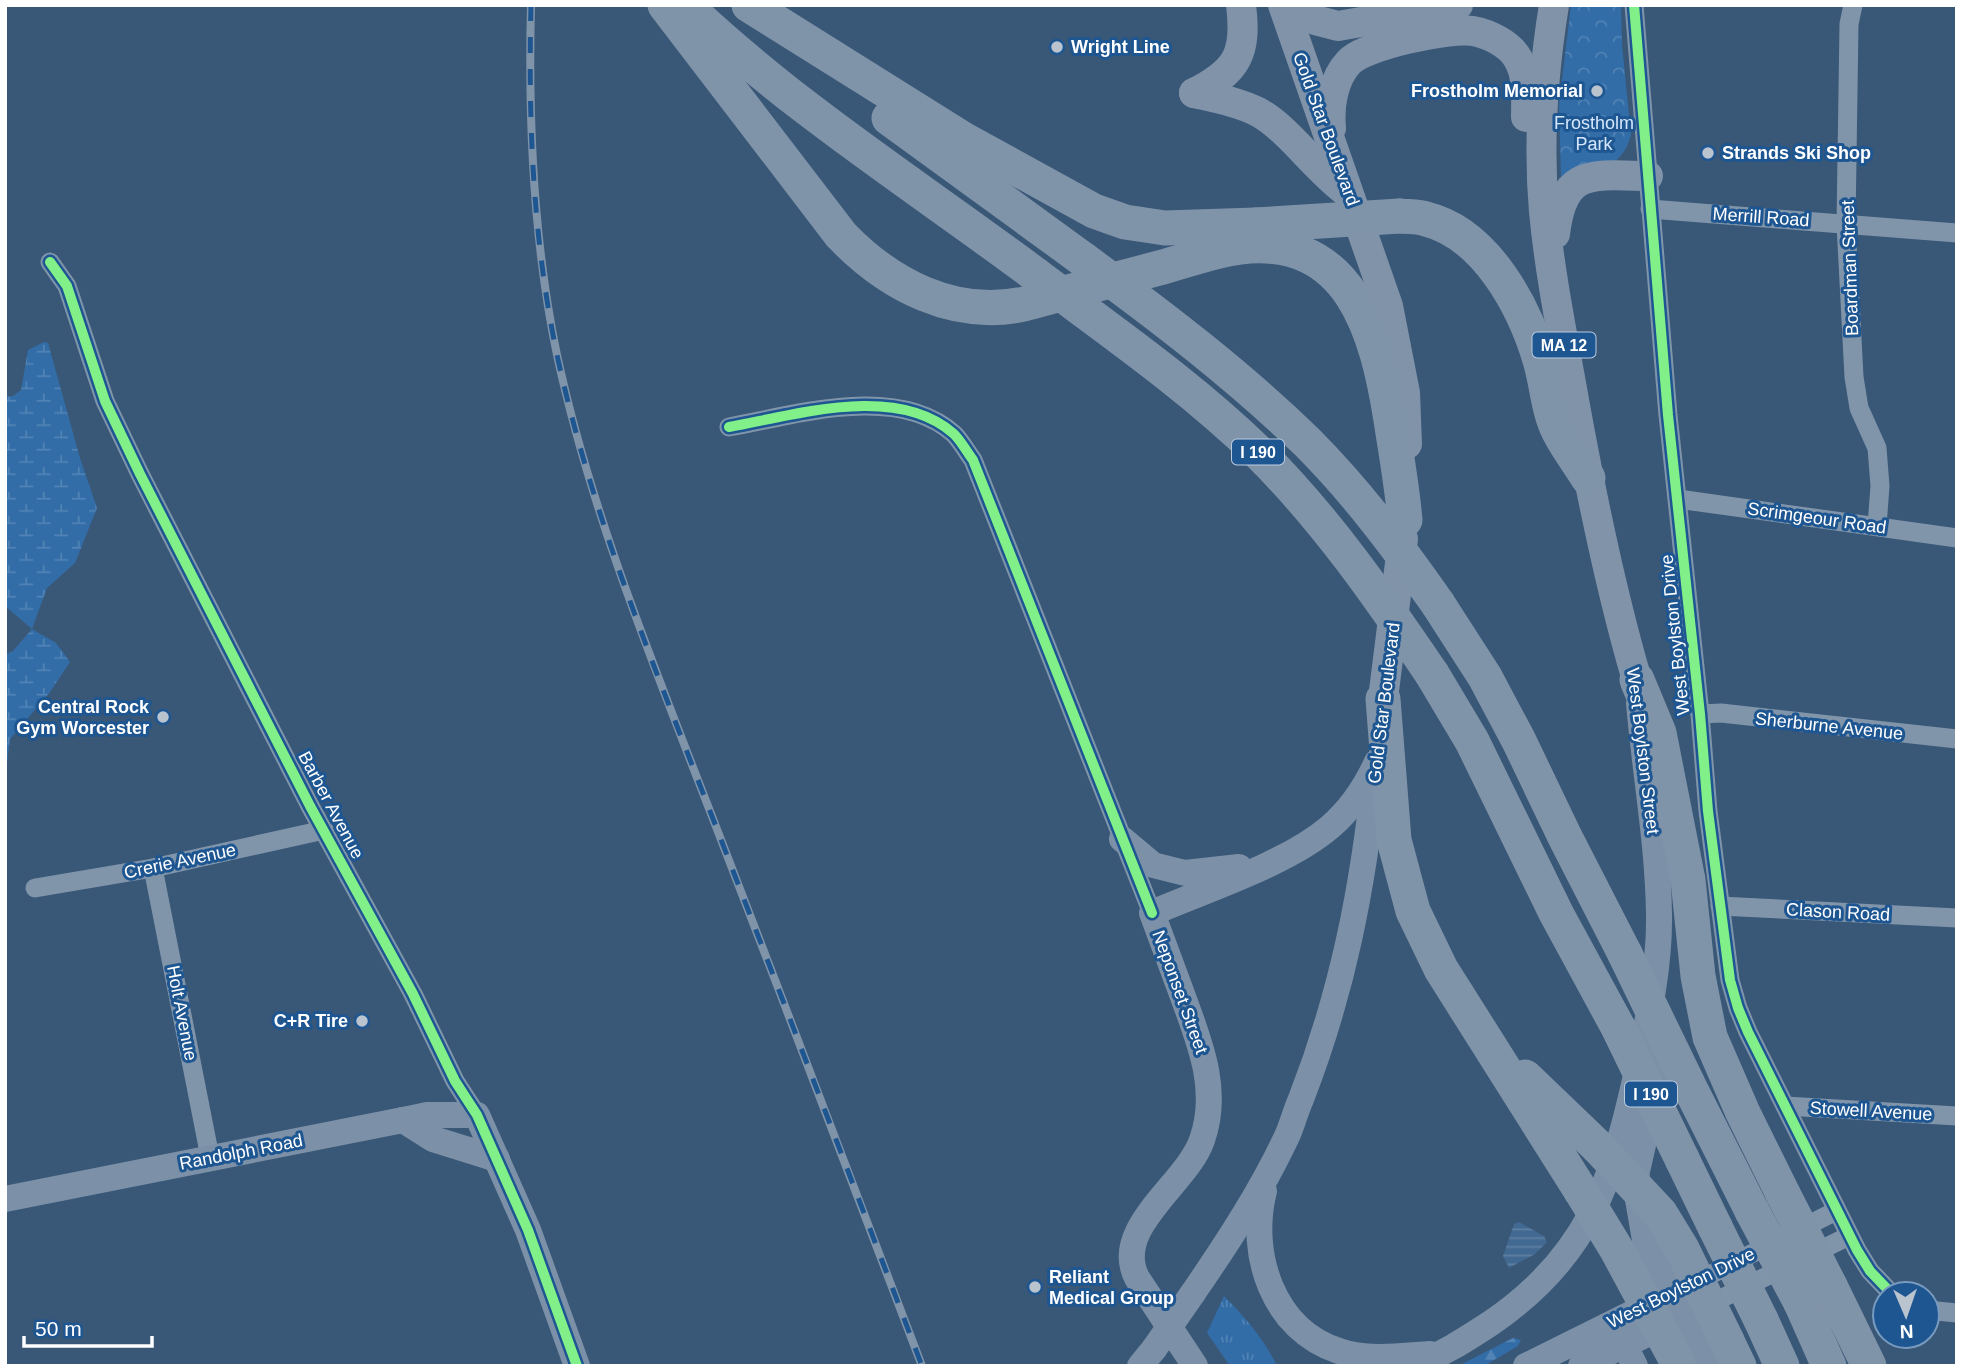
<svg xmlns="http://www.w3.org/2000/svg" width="1962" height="1371" font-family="Arial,sans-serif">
<defs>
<pattern id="grass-tufts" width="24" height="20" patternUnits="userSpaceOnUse" patternTransform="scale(1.75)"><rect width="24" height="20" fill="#326da8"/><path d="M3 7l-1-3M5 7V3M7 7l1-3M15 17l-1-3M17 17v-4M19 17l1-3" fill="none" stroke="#5183b5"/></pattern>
<pattern id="forest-firs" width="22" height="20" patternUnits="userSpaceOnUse" patternTransform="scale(1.75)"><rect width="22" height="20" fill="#326da8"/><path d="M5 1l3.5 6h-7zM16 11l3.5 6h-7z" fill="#5183b5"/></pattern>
<pattern id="wetland-marsh" width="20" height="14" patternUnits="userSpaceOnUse" patternTransform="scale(1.75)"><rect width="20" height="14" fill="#326da8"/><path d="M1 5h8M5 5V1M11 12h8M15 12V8" fill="none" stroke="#5183b5"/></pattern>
<pattern id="park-crowns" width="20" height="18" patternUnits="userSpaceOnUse" patternTransform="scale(1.75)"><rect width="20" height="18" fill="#326da8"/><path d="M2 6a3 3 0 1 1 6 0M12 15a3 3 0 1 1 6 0" fill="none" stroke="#5183b5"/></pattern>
<pattern id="water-rules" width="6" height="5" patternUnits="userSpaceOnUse" patternTransform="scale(1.75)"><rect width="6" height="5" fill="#426992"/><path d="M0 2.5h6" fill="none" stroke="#5e80a2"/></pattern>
</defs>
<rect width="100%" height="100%" fill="#395777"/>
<!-- grass -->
<path fill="url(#grass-tufts)" d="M1224 1296C1245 1317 1264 1339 1277 1366H1230L1207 1333Z"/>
<!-- forest -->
<polygon fill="url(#forest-firs)" points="1513,1338 1521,1340 1518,1346 1484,1366 1458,1366"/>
<!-- wetland -->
<polygon fill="url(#wetland-marsh)" points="44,342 48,343 80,458 97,508 75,563 47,588 32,629 56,643 70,662 50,692 10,739 5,780 5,655 13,651 32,629 5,606 5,397 13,396 21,390 28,350"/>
<!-- park -->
<path fill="url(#park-crowns)" d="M1571 5H1621L1622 45 1631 135C1621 172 1593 170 1561 177L1559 105Z"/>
<!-- water -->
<polygon fill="url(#water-rules)" points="1519,1222 1544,1236 1547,1242 1535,1254 1509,1268 1503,1256 1514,1224"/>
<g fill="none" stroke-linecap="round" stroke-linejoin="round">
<!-- street -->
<g stroke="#8095aa" stroke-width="19">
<polyline points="1634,5 1668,415 1700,714 1708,811 1730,980 1738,1008 1748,1032 1857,1250 1870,1271 1892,1294"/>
<polyline points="1853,5 1849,24 1846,224 1854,377 1859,408 1877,448 1880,486 1877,526"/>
<polyline points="1650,209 1957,233"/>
<polyline points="50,262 67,286 105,401 140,474 310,806 413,994 455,1081 477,1115"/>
<path d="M729 427C796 415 897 383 954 434 961 441 967 452 973 460L1152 913"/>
<polyline points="1678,499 1957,538"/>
<polyline points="1700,714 1721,713 1957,739"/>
<polyline points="153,868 210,1157"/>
<polyline points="35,888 153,868 324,830"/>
<polyline points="1720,906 1957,918"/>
<polyline points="1785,1106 1957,1116"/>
<polyline points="1690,1285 1836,1211"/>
<polyline points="1702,1308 1849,1236"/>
<polyline points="1927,1310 1957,1313"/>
</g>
<!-- secondary -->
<g stroke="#7c91a7" stroke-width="26">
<polyline points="1122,839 1153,865 1185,873 1239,867"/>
<polyline points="1666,1031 1661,1066 1637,1171 1636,1188 1645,1240 1674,1293 1708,1366"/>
<polyline points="403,1120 433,1139 497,1159"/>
<path d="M1264 1191C1248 1254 1273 1330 1339 1351 1368 1361 1401 1356 1430 1354"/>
<polyline points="5,1199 413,1118 427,1115 477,1115 528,1230 577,1366"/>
<path d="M1193 1293C1228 1242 1262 1190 1288 1134 1293 1122 1296 1110 1301 1099 1343 991 1363 888 1375 773"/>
<polyline points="1617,1330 1635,1366"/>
<polyline points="1140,1366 1154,1349"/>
<path d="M1195 1366 1137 1278C1111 1228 1187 1184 1202 1140 1220 1089 1199 1041 1182 994 1172 967 1162 940 1152 913 1205 890 1287 864 1330 827 1351 809 1366 786 1377 762"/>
<path d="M1412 1366C1442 1355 1465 1340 1491 1323 1588 1257 1613 1180 1637 1071 1648 1020 1660 966 1659 914 1658 843 1645 774 1639 703"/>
<polyline points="1526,1366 1663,1298"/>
<polyline points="1581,1366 1674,1321"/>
</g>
<!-- primary -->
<g stroke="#8093a9" stroke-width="30">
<polyline points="1283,5 1388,306 1405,393 1407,444"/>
<polyline points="1297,5 1315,20 1338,26 1458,5"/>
<path d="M1554 5C1543 73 1538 143 1544 212 1550 275 1563 338 1574 400 1591 494 1610 588 1637 680"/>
<path d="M1194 93C1216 98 1238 102 1258 112 1288 128 1317 171 1348 193"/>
<path d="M1194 93C1238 71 1247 53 1241 5"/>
<path d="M1331 128C1329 106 1333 79 1349 62 1365 45 1450 27 1473 31 1489 34 1510 44 1518 59 1528 75 1526 99 1526 117"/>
<path d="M1555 234C1563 168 1590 175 1648 176"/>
<polyline points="1383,699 1403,539"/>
</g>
<!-- highway -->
<g stroke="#8094a9" stroke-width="35">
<path d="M665 5 841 235C889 285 954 319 1024 304 1071 291 1117 279 1163 267 1188 260 1215 250 1240 247 1351 234 1377 332 1391 420 1396 453 1402 486 1405 520"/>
<path d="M685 5C792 107 918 187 1036 275"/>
<polyline points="749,5 963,139 1094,211 1125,222 1165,228 1256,225"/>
<polyline points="889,118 1084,260"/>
<path d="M1400 216C1408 217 1418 216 1426 219 1486 234 1524 306 1540 360 1547 383 1548 411 1559 432 1567 448 1579 463 1588 478"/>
<polyline points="1438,604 1485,677 1519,741 1565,837 1625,954"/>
<polyline points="1432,674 1472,741 1556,913 1619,1029"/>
<polyline points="1637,680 1659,733 1688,880 1698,976 1710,1037 1743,1113 1783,1194"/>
<polyline points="1383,699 1394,840 1413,911 1441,969 1581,1191"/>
<polyline points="1525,1077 1598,1147"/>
<polyline points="1687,1082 1752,1211"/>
<polyline points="1682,1159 1715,1227"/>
<polyline points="1830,1286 1869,1366"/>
<polyline points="1801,1303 1829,1366"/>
<polyline points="1761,1320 1782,1366"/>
<polyline points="1727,1341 1739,1366"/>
</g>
<defs>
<path id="rail" d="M531 5C528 122 533 240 557 355 593 521 659 678 720 837 788 1013 855 1189 922 1366"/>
</defs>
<!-- rail casing -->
<use href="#rail" stroke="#8094a9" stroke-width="8"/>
<!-- rail -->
<use href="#rail" stroke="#1e5692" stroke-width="5" stroke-dasharray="16" stroke-linecap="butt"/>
<!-- secondary-bridge -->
<polyline stroke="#7c91a7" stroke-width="26" points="1154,1349 1193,1293"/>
<!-- highway-bridge -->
<g stroke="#8094a9" stroke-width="35">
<polyline points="1256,225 1400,216"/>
<path d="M1084 260C1162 317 1238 375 1307 442 1356 491 1398 547 1438 604"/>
<path d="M1036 275C1112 332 1190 386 1258 452 1325 518 1379 596 1432 674"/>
<polyline points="1625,954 1687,1082"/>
<polyline points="1619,1029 1682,1159"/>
<polyline points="1598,1147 1660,1213 1682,1249 1727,1341"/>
<polyline points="1581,1191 1617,1250 1678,1363"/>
<polyline points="1783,1194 1830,1286"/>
<polyline points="1752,1211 1801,1303"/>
<polyline points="1715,1227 1761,1320"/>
</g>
<defs>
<g id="cycleway">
<polyline points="1634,5 1668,415 1700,714 1708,811 1730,980 1738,1008 1748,1032 1857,1250 1870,1271 1892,1294"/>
<polyline points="50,262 67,286 105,401 140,474 310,806 413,994 455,1081 477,1115 528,1230 577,1366"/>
<path d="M729 427C796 415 897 383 954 434 961 441 967 452 973 460L1152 913"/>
</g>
</defs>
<!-- cycleway casing -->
<use href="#cycleway" stroke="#1e5692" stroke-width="15"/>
<!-- cycleway -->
<use href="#cycleway" stroke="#82f089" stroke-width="10"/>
</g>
<!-- markers -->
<g fill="#bac4cf" stroke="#1e5692" stroke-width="2.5">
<circle cx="1057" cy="47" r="7"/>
<circle cx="1597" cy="91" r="7"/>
<circle cx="1708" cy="153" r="7"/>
<circle cx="163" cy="717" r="7"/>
<circle cx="362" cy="1021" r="7"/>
<circle cx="1035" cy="1287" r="7"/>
</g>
<g text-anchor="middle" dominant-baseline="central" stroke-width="6" stroke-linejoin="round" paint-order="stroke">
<!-- shield labels -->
<g fill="#1e5692" stroke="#bcccde" stroke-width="2">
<rect x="1532.5" y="332.5" width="63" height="25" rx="5"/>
<rect x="1232" y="439.5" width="52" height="25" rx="5"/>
<rect x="1625" y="1081.5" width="52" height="25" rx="5"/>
</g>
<g font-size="16" font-weight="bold" fill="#fff">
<text x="1564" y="345">MA 12</text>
<text x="1258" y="452">I 190</text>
<text x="1651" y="1094">I 190</text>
</g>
<!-- poi labels -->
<g font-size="18" font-weight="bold" fill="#fff" stroke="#1e5692" text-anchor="start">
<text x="1071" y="47">Wright Line</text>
<text x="1583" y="91" text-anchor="end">Frostholm Memorial</text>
<text x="1722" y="153">Strands Ski Shop</text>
<text x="149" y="707" text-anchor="end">Central Rock<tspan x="149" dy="21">Gym Worcester</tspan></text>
<text x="348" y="1021" text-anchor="end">C+R Tire</text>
<text x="1049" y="1277">Reliant<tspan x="1049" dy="21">Medical Group</tspan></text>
</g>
<!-- park labels -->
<g font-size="18" fill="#d5e7fa" stroke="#1e5692">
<text x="1594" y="123">Frostholm<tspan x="1594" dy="21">Park</tspan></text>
</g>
<!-- street labels -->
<g font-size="18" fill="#fff" stroke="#1e5692">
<text transform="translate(1326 129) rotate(70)">Gold Star Boulevard</text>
<text transform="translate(1761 217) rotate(4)">Merrill Road</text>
<text transform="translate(1850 268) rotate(-92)">Boardman Street</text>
<text transform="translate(1817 518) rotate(8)">Scrimgeour Road</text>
<text transform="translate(1675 635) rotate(-96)">West Boylston Drive</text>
<text transform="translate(1384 703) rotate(-83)">Gold Star Boulevard</text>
<text transform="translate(1829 726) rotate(6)">Sherburne Avenue</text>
<text transform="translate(1643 751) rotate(83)">West Boylston Street</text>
<text transform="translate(331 805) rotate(62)">Barber Avenue</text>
<text transform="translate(180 861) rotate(-12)">Crerie Avenue</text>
<text transform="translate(1838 912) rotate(3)">Clason Road</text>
<text transform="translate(1180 992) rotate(70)">Neponset Street</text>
<text transform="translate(182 1013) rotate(79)">Holt Avenue</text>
<text transform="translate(1871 1111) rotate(3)">Stowell Avenue</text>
<text transform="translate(241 1152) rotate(-11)">Randolph Road</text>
<text transform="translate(1681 1288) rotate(-26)">West Boylston Drive</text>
</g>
</g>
<!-- border -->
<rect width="1962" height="1371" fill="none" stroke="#ffffff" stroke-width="14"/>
<!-- north arrow -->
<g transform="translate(1906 1315) rotate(178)"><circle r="33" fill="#1e5692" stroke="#789abe" stroke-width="2"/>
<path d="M0-5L12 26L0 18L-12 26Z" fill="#bac4cf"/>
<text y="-10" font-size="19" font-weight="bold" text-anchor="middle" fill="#ffffff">N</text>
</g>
<!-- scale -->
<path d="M24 1336v10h128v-10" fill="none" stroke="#ffffff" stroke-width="3.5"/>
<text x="35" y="1336" font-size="21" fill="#ffffff" stroke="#1e5692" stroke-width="5" paint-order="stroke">50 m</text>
</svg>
